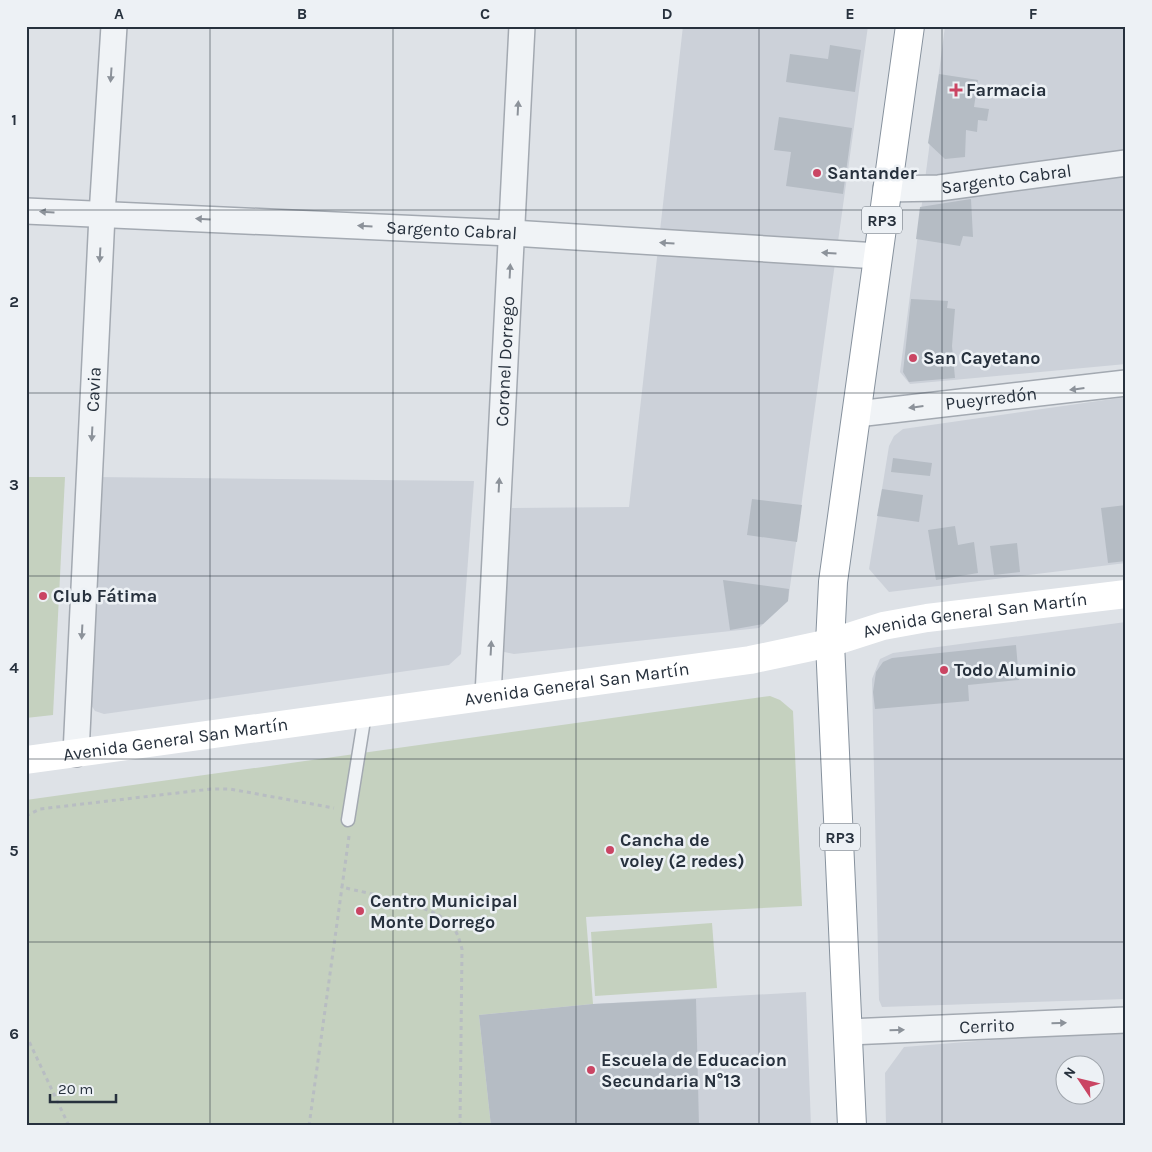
<svg xmlns="http://www.w3.org/2000/svg" width="1152" height="1152" font-family="Karla,sans-serif">
<rect width="100%" height="100%" fill="#dee2e7"/>
<!-- built -->
<g fill="#ccd1d9" fill-rule="evenodd">
<polygon points="683,26 868,26 788,601 759,628 514,654 500,651 512,508 629,507"/>
<polygon points="945,26 1126,26 1126,364 910,384 900,372"/>
<polygon points="1126,397 1126,563 889,592 869,569 889,446 894,436 903,429"/>
<polygon points="94,477 474,481 461,654 449,665 104,714 95,711 91,705"/>
<polygon points="1126,622 1126,999 882,1007 879,1000 872,679 880,659 893,653"/>
<polygon points="806,992 811,1126 491,1126 479,1015 593,1004"/>
<path d="M1126 1032V1126H886L885 1073 904 1047 1041 1036ZM1064 1064H1094V1094H1064Z"/>
</g>
<!-- green -->
<g fill="#c5d1bf">
<polygon points="26,477 65,477 53,715 26,718"/>
<polygon points="770,696 780,700 793,711 802,906 586,917 593,1004 479,1015 491,1126 26,1126 26,800"/>
<polygon points="712,923 717,988 595,996 591,932"/>
</g>
<!-- building -->
<g fill="#b5bcc4">
<polygon points="830,45 861,50 855,92 786,82 790,54 828,59"/>
<polygon points="939,74 978,80 974,107 989,109 987,121 978,120 977,132 966,130 965,157 945,159 928,143"/>
<polygon points="779,117 852,128 843,194 786,186 791,152 774,150"/>
<polygon points="971,199 973,237 963,236 960,246 916,239 920,207"/>
<polygon points="911,299 948,301 947,308 955,309 952,346 955,378 909,382 903,372"/>
<polygon points="893,458 932,463 930,476 891,472"/>
<polygon points="882,489 923,495 919,522 877,516"/>
<polygon points="752,499 802,505 797,542 747,535"/>
<polygon points="1126,505 1126,561 1108,563 1101,508"/>
<polygon points="955,526 958,545 974,542 978,573 936,580 928,530"/>
<polygon points="1017,543 1020,572 994,575 990,546"/>
<polygon points="723,580 789,589 788,601 763,624 730,630"/>
<polygon points="1016,645 1019,680 968,685 969,701 875,709 873,692 876,672 883,662 892,658"/>
<polygon points="696,999 699,1126 491,1126 479,1015 593,1004"/>
</g>
<g fill="none" stroke-linecap="round" stroke-linejoin="round">
<defs>
<polyline id="lane" points="348,820 365,714"/>
<g id="street">
<path id="s1" d="M886 189 939 188 1126 163"/>
<path id="s2" d="M26 211 512 233 878 256"/>
<path id="s3" d="M857 414 1126 383"/>
<path id="s4" d="M488 696 522 26"/>
<path id="s5" d="M76 754 102 215 114 26"/>
<path id="s6" d="M848 1032 1126 1020"/>
</g>
<polyline id="highway" points="852,1126 830,643 833,582 910,26"/>
</defs>
<!-- lane casing -->
<use href="#lane" stroke="#a3a9b1" stroke-width="15"/>
<!-- street casing -->
<use href="#street" stroke="#a3a9b1" stroke-width="28"/>
<!-- highway casing -->
<use href="#highway" stroke="#86919d" stroke-width="30"/>
<!-- path -->
<g stroke="#b8bdc2" stroke-width="3" stroke-dasharray="4 4" stroke-linecap="butt">
<polyline points="26,816 40,809 211,789 230,789 334,808"/>
<path d="M349 836 342 887C369 894 429 904 448 922 457 929 459 939 462 949L460 1126"/>
<polyline points="26,1035 69,1126"/>
<polyline points="309,1126 342,887"/>
</g>
<!-- lane -->
<use href="#lane" stroke="#f0f3f6" stroke-width="12"/>
<!-- street -->
<use href="#street" stroke="#f0f3f6" stroke-width="25"/>
<!-- secondary -->
<path stroke="#fff" stroke-width="28" id="s7" d="M26 760 750 660 830 643 883 626 927 618 1126 594"/>
<!-- highway -->
<use href="#highway" stroke="#fff" stroke-width="28"/>
</g>
<!-- one-way arrows -->
<defs><path id="oneway-solid" d="M-6-.8H1V-3.2L6.5 0L1 3.2V.8H-6Z" transform="scale(1.25)"/></defs>
<g fill="#8c929a">
<use href="#oneway-solid" transform="translate(111 75) rotate(94)"/>
<use href="#oneway-solid" transform="translate(518 108) rotate(-87)"/>
<use href="#oneway-solid" transform="translate(47 212) rotate(-177)"/>
<use href="#oneway-solid" transform="translate(203 219) rotate(-177)"/>
<use href="#oneway-solid" transform="translate(365 226) rotate(-177)"/>
<use href="#oneway-solid" transform="translate(667 243) rotate(-176)"/>
<use href="#oneway-solid" transform="translate(829 253) rotate(-176)"/>
<use href="#oneway-solid" transform="translate(100 255) rotate(93)"/>
<use href="#oneway-solid" transform="translate(510 271) rotate(-87)"/>
<use href="#oneway-solid" transform="translate(1077 389) rotate(173)"/>
<use href="#oneway-solid" transform="translate(916 407) rotate(173)"/>
<use href="#oneway-solid" transform="translate(92 434) rotate(93)"/>
<use href="#oneway-solid" transform="translate(499 485) rotate(-87)"/>
<use href="#oneway-solid" transform="translate(82 632) rotate(93)"/>
<use href="#oneway-solid" transform="translate(491 648) rotate(-87)"/>
<use href="#oneway-solid" transform="translate(1059 1023) rotate(-2)"/>
<use href="#oneway-solid" transform="translate(897 1030) rotate(-2)"/>
</g>
<!-- grid -->
<path fill="none" stroke="#27313d" stroke-width="1" stroke-opacity="0.55" d="M210 26V1126M393 26V1126M576 26V1126M759 26V1126M942 26V1126M26 210H1126M26 393H1126M26 576H1126M26 759H1126M26 942H1126"/>
<!-- markers -->
<g fill="#ca4563" stroke="#edf1f5" stroke-width="2">
<path d="M953.5 82.5h5v5h5v5h-5v5h-5v-5h-5v-5h5z"/>
<circle cx="817" cy="173" r="5"/>
<circle cx="913" cy="358" r="5"/>
<circle cx="43" cy="596" r="5"/>
<circle cx="944" cy="670" r="5"/>
<circle cx="610" cy="850" r="5"/>
<circle cx="360" cy="911" r="5"/>
<circle cx="591" cy="1070" r="5"/>
</g>
<g text-anchor="middle" dominant-baseline="central" stroke-width="5" stroke-linejoin="round" paint-order="stroke">
<!-- shield labels -->
<g fill="#edf1f5" stroke="#626b74" stroke-width="1">
<rect x="862" y="206.5" width="40" height="27" rx="4"/>
<rect x="820" y="823.5" width="40" height="27" rx="4"/>
</g>
<g font-size="16" font-weight="bold" fill="#27313d">
<text x="882" y="220">RP3</text>
<text x="840" y="837">RP3</text>
</g>
<!-- poi labels -->
<g font-size="18" font-weight="bold" fill="#27313d" stroke="#edf1f5" text-anchor="start">
<text x="966" y="90">Farmacia</text>
<text x="827" y="173">Santander</text>
<text x="923" y="358">San Cayetano</text>
<text x="53" y="596">Club Fátima</text>
<text x="954" y="670">Todo Aluminio</text>
<text x="620" y="840">Cancha de<tspan x="620" dy="21">voley (2 redes)</tspan></text>
<text x="370" y="901">Centro Municipal<tspan x="370" dy="21">Monte Dorrego</tspan></text>
<text x="601" y="1060">Escuela de Educacion<tspan x="601" dy="21">Secundaria N°13</tspan></text>
</g>
<!-- street labels -->
<g font-size="18" fill="#27313d" stroke="#edf1f5">
<text stroke="none"><textPath href="#s1" startOffset="121">Sargento Cabral</textPath></text>
<text stroke="none"><textPath href="#s2" startOffset="426">Sargento Cabral</textPath></text>
<text stroke="none"><textPath href="#s4" startOffset="335">Coronel Dorrego</textPath></text>
<text stroke="none"><textPath href="#s5" startOffset="365">Cavia</textPath></text>
<text stroke="none"><textPath href="#s3" startOffset="135">Pueyrredón</textPath></text>
<text stroke="none"><textPath href="#s7" startOffset="961">Avenida General San Martín</textPath></text>
<text stroke="none"><textPath href="#s7" startOffset="556">Avenida General San Martín</textPath></text>
<text stroke="none"><textPath href="#s7" startOffset="151">Avenida General San Martín</textPath></text>
<text stroke="none"><textPath href="#s6" startOffset="139">Cerrito</textPath></text>
</g>
</g>
<!-- border -->
<rect width="1152" height="1152" fill="none" stroke="#edf1f5" stroke-width="55"/>
<!-- north arrow -->
<g transform="translate(1080 1080) rotate(305)"><circle r="24" fill="#edf1f5" stroke="#9ea4ab"/>
<path d="M0-4L9 19L0 12L-9 19Z" fill="#ca4563"/>
<text y="-8" font-size="14" font-weight="bold" text-anchor="middle" fill="#27313d">N</text>
</g>
<!-- scale -->
<path d="M50 1094v8h66v-8" fill="none" stroke="#27313d" stroke-width="2.5"/>
<text x="58" y="1094" font-size="15" fill="#27313d" stroke="#edf1f5" stroke-width="4" paint-order="stroke">20 m</text>
<rect x="28" y="28" width="1096" height="1096" fill="none" stroke="#27313d" stroke-width="2"/>
<g font-size="16" text-anchor="middle" font-weight="bold" fill="#27313d">
<text x="119" y="19">A</text>
<text x="302" y="19">B</text>
<text x="485" y="19">C</text>
<text x="667" y="19">D</text>
<text x="850" y="19">E</text>
<text x="1033" y="19">F</text>
<text x="14" y="125">1</text>
<text x="14" y="307">2</text>
<text x="14" y="490">3</text>
<text x="14" y="673">4</text>
<text x="14" y="856">5</text>
<text x="14" y="1039">6</text>
</g>
</svg>
